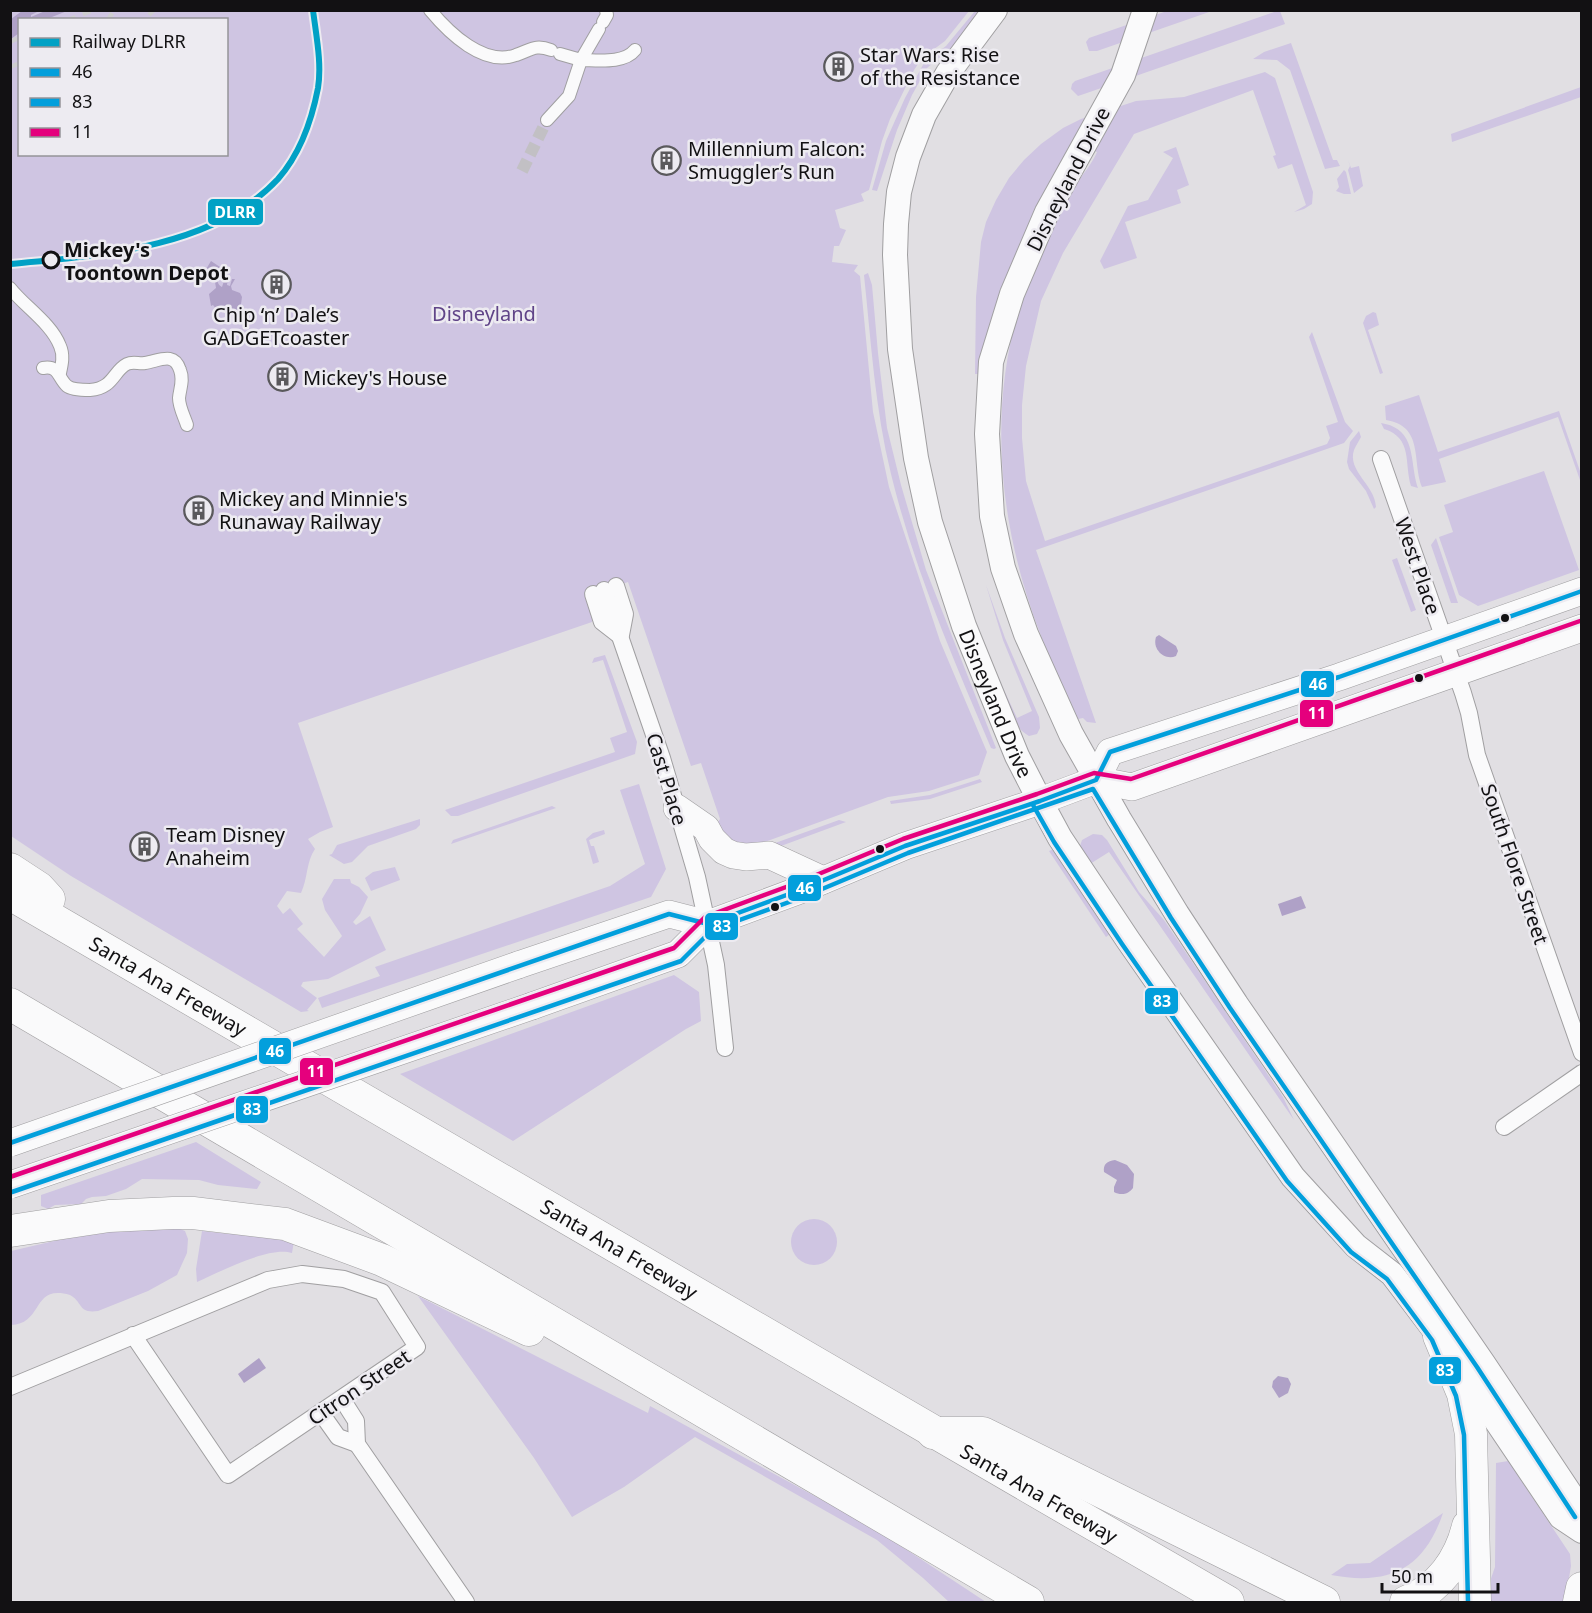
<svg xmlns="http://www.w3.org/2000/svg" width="1592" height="1613" font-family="'Noto Sans',sans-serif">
<rect width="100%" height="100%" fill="#e1dfe3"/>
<!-- green -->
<g fill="#cfc5e2" fill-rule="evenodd">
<path d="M10 11H969L945 41 922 58 914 70 890 119 882 141 869 190 861 194 864 201 835 210 840 228 846 230 839 246H834L832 262 858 265 854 271 860 276 873 412 889 487 940 641 987 752 979 775 929 791 888 797 759 844C740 846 727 842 716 825L720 819 701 763 691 766 628 582 593 594 592 622 298 723 333 827 320 832 308 839 315 849C306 862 308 878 301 893L287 891 277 906 283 914 290 908 303 924 297 929 324 957 342 936 325 910 322 899 334 879H350L351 883 359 887 368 897 360 914 353 922 356 925 370 916 386 950 328 979 303 982 301 986 317 998 307 1010 309 1011 301 1012 71 876 11 836ZM20 20H226V154H20Z"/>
<polygon points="975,11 982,11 954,45 927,68 912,95 897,130 877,191 872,190 886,141 905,98 924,63 946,46"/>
<polygon points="1167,11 1212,11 1097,51 1089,51 1086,42 1089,38"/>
<polygon points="1277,11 1280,11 1285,24 1084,94 1078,96 1071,89 1072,84 1075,81"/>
<polygon points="1291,43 1333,160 1337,160 1340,166 1325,169 1290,70 1277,60 1253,59 1264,52"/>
<path d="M1265 72 1275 78 1313 192 1312 204 1304 209 1294 212 1306 205 1292 164 1278 169 1273 156 1276 155 1253 90 1134 134 1063 253 1041 301 1026 366 1022 405V438L1026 481 1045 541 1327 444 1330 438 1326 426 1338 422 1309 337 1312 332 1345 422 1353 431 1344 443 1036 550 1096 723 1087 722 1083 718 1078 719C1066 691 1052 664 1041 636 991 507 984 369 1044 242 1053 223 1064 204 1075 186 1082 175 1092 164 1097 152L1074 143 982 374H975L976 297 981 242 986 222 996 200 1009 178 1024 160 1041 144 1063 128 1081 119 1136 101 1184 97Z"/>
<polygon points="1581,87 1581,97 1452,142 1451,134"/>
<polygon points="1176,147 1189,185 1177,190 1181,203 1125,222 1137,258 1104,269 1100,261 1128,206 1148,200 1173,158 1163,152"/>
<polygon points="1348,160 1351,168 1359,166 1363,186 1354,193 1348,170 1350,166"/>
<polygon points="1344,170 1346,172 1351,194 1344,194 1336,191 1339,187 1337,179"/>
<path d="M868 273 872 285 878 353 887 428 901 485 926 570 996 748 994 749 991 748C953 658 914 569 891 474 875 409 871 341 864 275Z"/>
<polygon points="1373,312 1376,313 1379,325 1368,330 1383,373 1380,374 1363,323 1366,316"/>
<path d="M1419 395 1438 452 1559 411 1581 474V483L1558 417 1439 459 1446 482 1422 487C1412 461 1424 426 1386 420L1385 406Z"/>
<path d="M1381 423C1418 429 1409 462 1418 488L1411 486C1404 463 1413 438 1384 429Z"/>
<path d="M1359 431 1361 437C1359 441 1356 445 1354 450 1347 471 1375 485 1376 507L1374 509 1366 491 1349 469 1347 462 1350 442Z"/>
<polygon points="1544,471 1579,570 1478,606 1459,595 1439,537 1453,532 1444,505"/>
<polygon points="1436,538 1458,603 1451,603 1431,545"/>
<polygon points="1397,558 1416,610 1411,612 1392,560"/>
<path d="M986 585 1005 638 1039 717 1040 728 1037 734 1029 736C1008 724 1004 698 997 675L1017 718 1032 711 1003 640Z"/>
<polygon points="605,655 637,742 635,754 458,816 451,816 445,810 615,752 610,738 627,732 603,660 592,663 594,658"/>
<polygon points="980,779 982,782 930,799 891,804 890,801 930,795"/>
<polygon points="639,784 666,869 651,897 322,1008 318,998 380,976 375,967 610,886 645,864 620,790"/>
<polygon points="552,806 556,808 451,844 453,840"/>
<polygon points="420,819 420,825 416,829 368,846 352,862 344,864 329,855 332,854 337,845"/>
<polygon points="839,820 846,822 762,853 761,848"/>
<polygon points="604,830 605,834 589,840 591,846 594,846 599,862 593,864 586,839 593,833"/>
<polygon points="1093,834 1102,835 1107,840 1139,892 1164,920 1283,1097 1294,1120 1109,852 1090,864 1080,846 1082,840"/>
<polygon points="1054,849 1110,934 1106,937 1049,851"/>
<polygon points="395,867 400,880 371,891 365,878 373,872"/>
<polygon points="674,975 699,992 701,1021 686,1029 513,1141 400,1074"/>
<polygon points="196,1142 261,1182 257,1189 218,1185 199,1180 142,1179 126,1189 106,1196 92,1197 86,1199 81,1204 55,1205 48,1209 41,1206 41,1195"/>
<circle cx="814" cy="1242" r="23"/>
<path d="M125 1228 180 1229 185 1231 188 1239 187 1253 177 1275 148 1291 98 1311C78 1314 83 1302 70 1295 31 1284 44 1324 11 1325V1251L80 1235Z"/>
<path d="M202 1231 229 1234H257L294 1241 292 1253C268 1246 220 1272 197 1282L196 1269Z"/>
<polygon points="418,1296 648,1413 650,1406 875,1529 986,1602 949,1602 923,1578 877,1540 695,1437 624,1487 572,1517 534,1458"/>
<polygon points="1508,1461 1570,1554 1571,1566 1565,1602 1488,1602 1488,1587 1495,1567 1496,1463"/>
<path d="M1443 1513C1424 1569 1389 1586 1331 1575L1347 1564 1370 1563Z"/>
</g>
<!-- water -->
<g fill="#afa1c7">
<polygon points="22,11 39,11 31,15 31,17 45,11 67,11 47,19 20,20 19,33 11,39 11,19"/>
<path d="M211 261 226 271 217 274C217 279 217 285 222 287L225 278H228L227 285 230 286 232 279H235L231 286 232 290 240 293 242 297 240 311C230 313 220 315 213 305L211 306 209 294 216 288 215 282 209 279 205 271Z"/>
<path d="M1159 635 1176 646 1178 651 1176 656C1164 661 1152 649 1156 637Z"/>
<polygon points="1301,896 1306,908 1282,916 1278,904"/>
<path d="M1115 1160 1127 1165 1134 1174 1133 1188C1129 1194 1121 1196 1114 1192V1187L1117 1180 1104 1172C1103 1164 1107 1161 1115 1160Z"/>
<polygon points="259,1358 266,1368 244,1383 238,1374"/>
<polygon points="1278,1376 1288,1378 1291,1384 1288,1393 1279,1398 1272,1387 1273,1381"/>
</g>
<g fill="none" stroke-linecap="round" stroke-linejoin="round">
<!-- pedestrian-tunnel -->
<polyline stroke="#c2c0c4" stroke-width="12" stroke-dasharray="12 6" stroke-linecap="butt" points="522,171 547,120"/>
<defs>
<g id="pedestrian">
<path d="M430 10C449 33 484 67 516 55 531 50 535 44 551 50"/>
<polyline points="603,22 607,15 606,10"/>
<polyline points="560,54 581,60 599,29"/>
<path d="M547 120 569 96 581 60C597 60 624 64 635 50"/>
<path d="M10 288C25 307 51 323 60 346 64 355 62 364 60 373"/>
<path d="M43 368C59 365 58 378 67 386 72 390 83 390 90 390 114 388 113 371 127 364 133 361 139 364 145 363 159 361 174 351 180 370 184 380 180 388 179 398 179 407 184 416 187 425"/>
</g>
<g id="minor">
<polyline points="1381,459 1463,693 1469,713 1477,755 1582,1053"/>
<polyline points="616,586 625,614 621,635"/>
<polyline points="604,590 662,758 697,877 716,965 725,1048"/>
<polyline points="593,594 602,622 620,636"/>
<polyline points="1504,1127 1582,1073"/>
<polyline points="10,1387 268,1280 302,1274 344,1279 382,1292 417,1347 228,1475 133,1335"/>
<polyline points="342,1399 356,1421 357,1444 466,1602"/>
<polyline points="321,1413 338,1437 357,1444"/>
</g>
<g id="secondary">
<path id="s1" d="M995 10 948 73 924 115 908 157 899 192 896 224 895 255 900 349 916 458 930 522 964 626 1017 756 1040 801 1060 838 1128 940 1293 1177 1356 1246 1392 1274 1439 1336 1561 1517 1582 1531"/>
<polyline points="1145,10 1123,75 1047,212 1012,294 991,362 987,434 992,516 1003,568 1026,634 1071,734 1119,819 1177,914 1236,1004 1483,1363 1579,1507 1582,1514"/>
</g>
<g id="primary">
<polyline points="1096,780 1110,752 1339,677 1582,591"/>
<polyline points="677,808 706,828 712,839 724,851 733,855 746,857 769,855 823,880"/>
<polyline points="518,965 669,914 708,924"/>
<polyline points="532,1006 678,954 708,924 800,890 905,846 1040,801 1096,780 1132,787 1582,628"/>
</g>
<g id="motorway">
<polyline points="10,869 39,888 49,899"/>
<path id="s2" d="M10 894C417 1129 821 1368 1228 1602"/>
<polyline points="10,1004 1028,1602"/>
<polyline points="10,1231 109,1216 173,1213 193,1213 285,1224 382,1260 529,1330"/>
<polyline points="1439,1336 1463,1394 1471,1434 1475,1602"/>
<polyline points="933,1433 983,1433 1324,1602"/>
<path d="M1406 1602C1439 1589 1460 1560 1468 1526"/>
<polyline points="1579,1602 1582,1588"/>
</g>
</defs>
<!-- pedestrian casing -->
<use href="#pedestrian" stroke="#a09fa1" stroke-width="14"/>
<!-- minor casing -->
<use href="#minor" stroke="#a09fa1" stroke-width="18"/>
<!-- secondary casing -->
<use href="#secondary" stroke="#a09fa1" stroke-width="26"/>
<!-- primary casing -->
<use href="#primary" stroke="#a09fa1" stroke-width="28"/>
<!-- motorway casing -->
<use href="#motorway" stroke="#a09fa1" stroke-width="33"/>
<!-- pedestrian -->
<use href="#pedestrian" stroke="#fafafb" stroke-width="12"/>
<!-- minor -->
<use href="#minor" stroke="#fafafb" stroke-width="16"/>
<!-- secondary -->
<use href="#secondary" stroke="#fafafb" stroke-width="24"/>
<!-- primary -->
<use href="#primary" stroke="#fafafb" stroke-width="27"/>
<!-- motorway -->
<use href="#motorway" stroke="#fafafb" stroke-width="32"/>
<!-- rail -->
<g stroke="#cececf" stroke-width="4.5" stroke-dasharray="8 8" stroke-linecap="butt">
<polyline points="149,15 154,10"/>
<polyline points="68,20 93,10"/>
<polyline points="108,20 114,10"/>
<polyline points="10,42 20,37"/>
<polyline points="10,67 20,63"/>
</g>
<defs>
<g id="primary-bridge">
<polyline points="10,1143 518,965"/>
<polyline points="10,1185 532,1006"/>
</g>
</defs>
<!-- primary-bridge casing -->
<use href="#primary-bridge" stroke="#a09fa1" stroke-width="28" stroke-linecap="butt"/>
<!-- primary-bridge -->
<use href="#primary-bridge" stroke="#fafafb" stroke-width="27"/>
<defs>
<polyline id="bus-1" points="10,1143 669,914 708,924 800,890 905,846 1040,801 1096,780 1110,752 1339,677 1582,591"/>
<g id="bus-2">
<polyline points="1033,805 1054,842 1122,944 1287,1181 1351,1252 1387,1279 1432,1340 1456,1396 1464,1435 1468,1602"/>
<polyline points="12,1192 681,961 712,930 803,897 908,853 1093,789 1171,918 1230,1008 1477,1367 1575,1517"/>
</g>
<polyline id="bus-3" points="10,1177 674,948 705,917 797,883 903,839 1037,794 1094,773 1131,779 1580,621"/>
</defs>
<!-- bus-1 casing -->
<use href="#bus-1" stroke="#edebf1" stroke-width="9"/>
<!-- bus-2 casing -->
<use href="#bus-2" stroke="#edebf1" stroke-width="9"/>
<!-- bus-3 casing -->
<use href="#bus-3" stroke="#edebf1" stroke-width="9"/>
<!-- bus-1 -->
<use href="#bus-1" stroke="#029fdc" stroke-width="4.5"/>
<!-- bus-2 -->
<use href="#bus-2" stroke="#029fdc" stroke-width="4.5"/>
<!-- bus-3 -->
<use href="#bus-3" stroke="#e5007d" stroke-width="4.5"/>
<defs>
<path id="rail-1" d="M10 264C99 256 214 248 278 179 300 154 312 119 318 88 322 63 316 35 313 10"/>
</defs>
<!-- rail-1 casing -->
<use href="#rail-1" stroke="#edebf1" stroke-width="10"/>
<!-- rail-1 -->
<use href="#rail-1" stroke="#01a1c5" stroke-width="6"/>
</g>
<!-- icons -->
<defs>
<symbol id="building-ring" viewBox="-11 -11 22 22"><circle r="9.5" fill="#edebf1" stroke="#5a595c" stroke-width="1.5"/><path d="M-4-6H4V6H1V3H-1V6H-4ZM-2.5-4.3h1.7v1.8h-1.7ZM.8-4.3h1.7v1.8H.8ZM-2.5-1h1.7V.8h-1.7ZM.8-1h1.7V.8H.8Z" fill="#5a595c"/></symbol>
</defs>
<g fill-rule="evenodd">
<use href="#building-ring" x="822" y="50" width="33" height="33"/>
<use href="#building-ring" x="650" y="144" width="33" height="33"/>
<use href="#building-ring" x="260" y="268" width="33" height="33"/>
<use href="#building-ring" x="266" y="360" width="33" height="33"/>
<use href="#building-ring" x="182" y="494" width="33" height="33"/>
<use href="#building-ring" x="128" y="830" width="33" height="33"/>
</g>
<!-- markers -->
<circle fill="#edebf1" stroke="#121113" stroke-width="3" cx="51" cy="260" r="8"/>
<g fill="#121113" stroke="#edebf1" stroke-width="2">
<circle cx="1505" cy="618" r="5"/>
<circle cx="1419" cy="678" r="5"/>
<circle cx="880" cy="849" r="5"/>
<circle cx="775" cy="907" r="5"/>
</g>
<g text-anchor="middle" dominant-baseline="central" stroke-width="5" stroke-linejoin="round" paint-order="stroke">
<!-- poi labels -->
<g font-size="20" fill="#121113" stroke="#edebf1" text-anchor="start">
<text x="860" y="54">Star Wars: Rise<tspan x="860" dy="23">of the Resistance</tspan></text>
<text x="688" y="148">Millennium Falcon:<tspan x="688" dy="23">Smuggler’s Run</tspan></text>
<text x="276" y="314" text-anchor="middle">Chip ‘n’ Dale’s<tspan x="276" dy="23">GADGETcoaster</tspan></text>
<text x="303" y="377">Mickey's House</text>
<text x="219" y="498">Mickey and Minnie's<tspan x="219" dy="23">Runaway Railway</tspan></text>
<text x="166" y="834">Team Disney<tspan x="166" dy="23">Anaheim</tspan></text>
</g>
<!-- street labels -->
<g font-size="20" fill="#121113" stroke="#edebf1">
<text transform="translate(1068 179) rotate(-63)">Disneyland Drive</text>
<text transform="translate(1418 566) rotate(71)">West Place</text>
<text stroke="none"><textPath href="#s1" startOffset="734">Disneyland Drive</textPath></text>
<text transform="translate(667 779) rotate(73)">Cast Place</text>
<text transform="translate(1515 864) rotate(71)">South Flore Street</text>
<text stroke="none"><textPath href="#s2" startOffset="183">Santa Ana Freeway</textPath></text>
<text stroke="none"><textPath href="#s2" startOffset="705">Santa Ana Freeway</textPath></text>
<text transform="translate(359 1387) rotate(-34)">Citron Street</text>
<text stroke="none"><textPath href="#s2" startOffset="1191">Santa Ana Freeway</textPath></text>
</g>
<!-- stop labels -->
<g font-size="20" font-weight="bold" fill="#121113" stroke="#edebf1" text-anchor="start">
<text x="64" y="249">Mickey's<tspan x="64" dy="23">Toontown Depot</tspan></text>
</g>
<!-- park labels -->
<g font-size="20" fill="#604488" stroke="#edebf1">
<text x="484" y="313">Disneyland</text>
</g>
</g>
<g stroke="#edebf1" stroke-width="2">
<rect x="207" y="198" width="57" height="28" rx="6" fill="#01a1c5"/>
<rect x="1300" y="670" width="35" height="28" rx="6" fill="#029fdc"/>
<rect x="1299" y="699" width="35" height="29" rx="6" fill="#e5007d"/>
<rect x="787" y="874" width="35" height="28" rx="6" fill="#029fdc"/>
<rect x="704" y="912" width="35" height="29" rx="6" fill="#029fdc"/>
<rect x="1144" y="987" width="35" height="28" rx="6" fill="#029fdc"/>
<rect x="258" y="1037" width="34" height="28" rx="6" fill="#029fdc"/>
<rect x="299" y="1057" width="35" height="29" rx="6" fill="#e5007d"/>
<rect x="235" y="1095" width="34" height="29" rx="6" fill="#029fdc"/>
<rect x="1428" y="1356" width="34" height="29" rx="6" fill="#029fdc"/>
</g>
<g font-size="16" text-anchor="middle" font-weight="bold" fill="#fff">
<text x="235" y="218">DLRR</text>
<text x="1318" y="690">46</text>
<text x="1317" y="719">11</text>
<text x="805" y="894">46</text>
<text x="722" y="932">83</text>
<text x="1162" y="1007">83</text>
<text x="275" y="1057">46</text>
<text x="316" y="1077">11</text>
<text x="252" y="1115">83</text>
<text x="1445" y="1376">83</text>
</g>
<!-- border -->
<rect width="1592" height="1613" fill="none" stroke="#121113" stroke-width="24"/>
<!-- legend -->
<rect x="18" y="18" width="210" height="138" fill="#edebf1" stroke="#959498" stroke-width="1.5"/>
<rect x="30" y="38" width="30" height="9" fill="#01a1c5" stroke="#959498" stroke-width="1.5"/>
<text x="72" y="48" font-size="18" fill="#121113">Railway DLRR</text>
<rect x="30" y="68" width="30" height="9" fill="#029fdc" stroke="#959498" stroke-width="1.5"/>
<text x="72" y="78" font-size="18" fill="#121113">46</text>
<rect x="30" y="98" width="30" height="9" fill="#029fdc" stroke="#959498" stroke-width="1.5"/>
<text x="72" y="108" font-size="18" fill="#121113">83</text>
<rect x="30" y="128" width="30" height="9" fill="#e5007d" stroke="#959498" stroke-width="1.5"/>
<text x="72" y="138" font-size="18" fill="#121113">11</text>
<!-- scale -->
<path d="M1382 1583v9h116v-9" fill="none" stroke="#121113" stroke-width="3"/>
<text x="1391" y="1583" font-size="18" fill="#121113" stroke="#edebf1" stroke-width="4.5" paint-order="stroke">50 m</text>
</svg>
